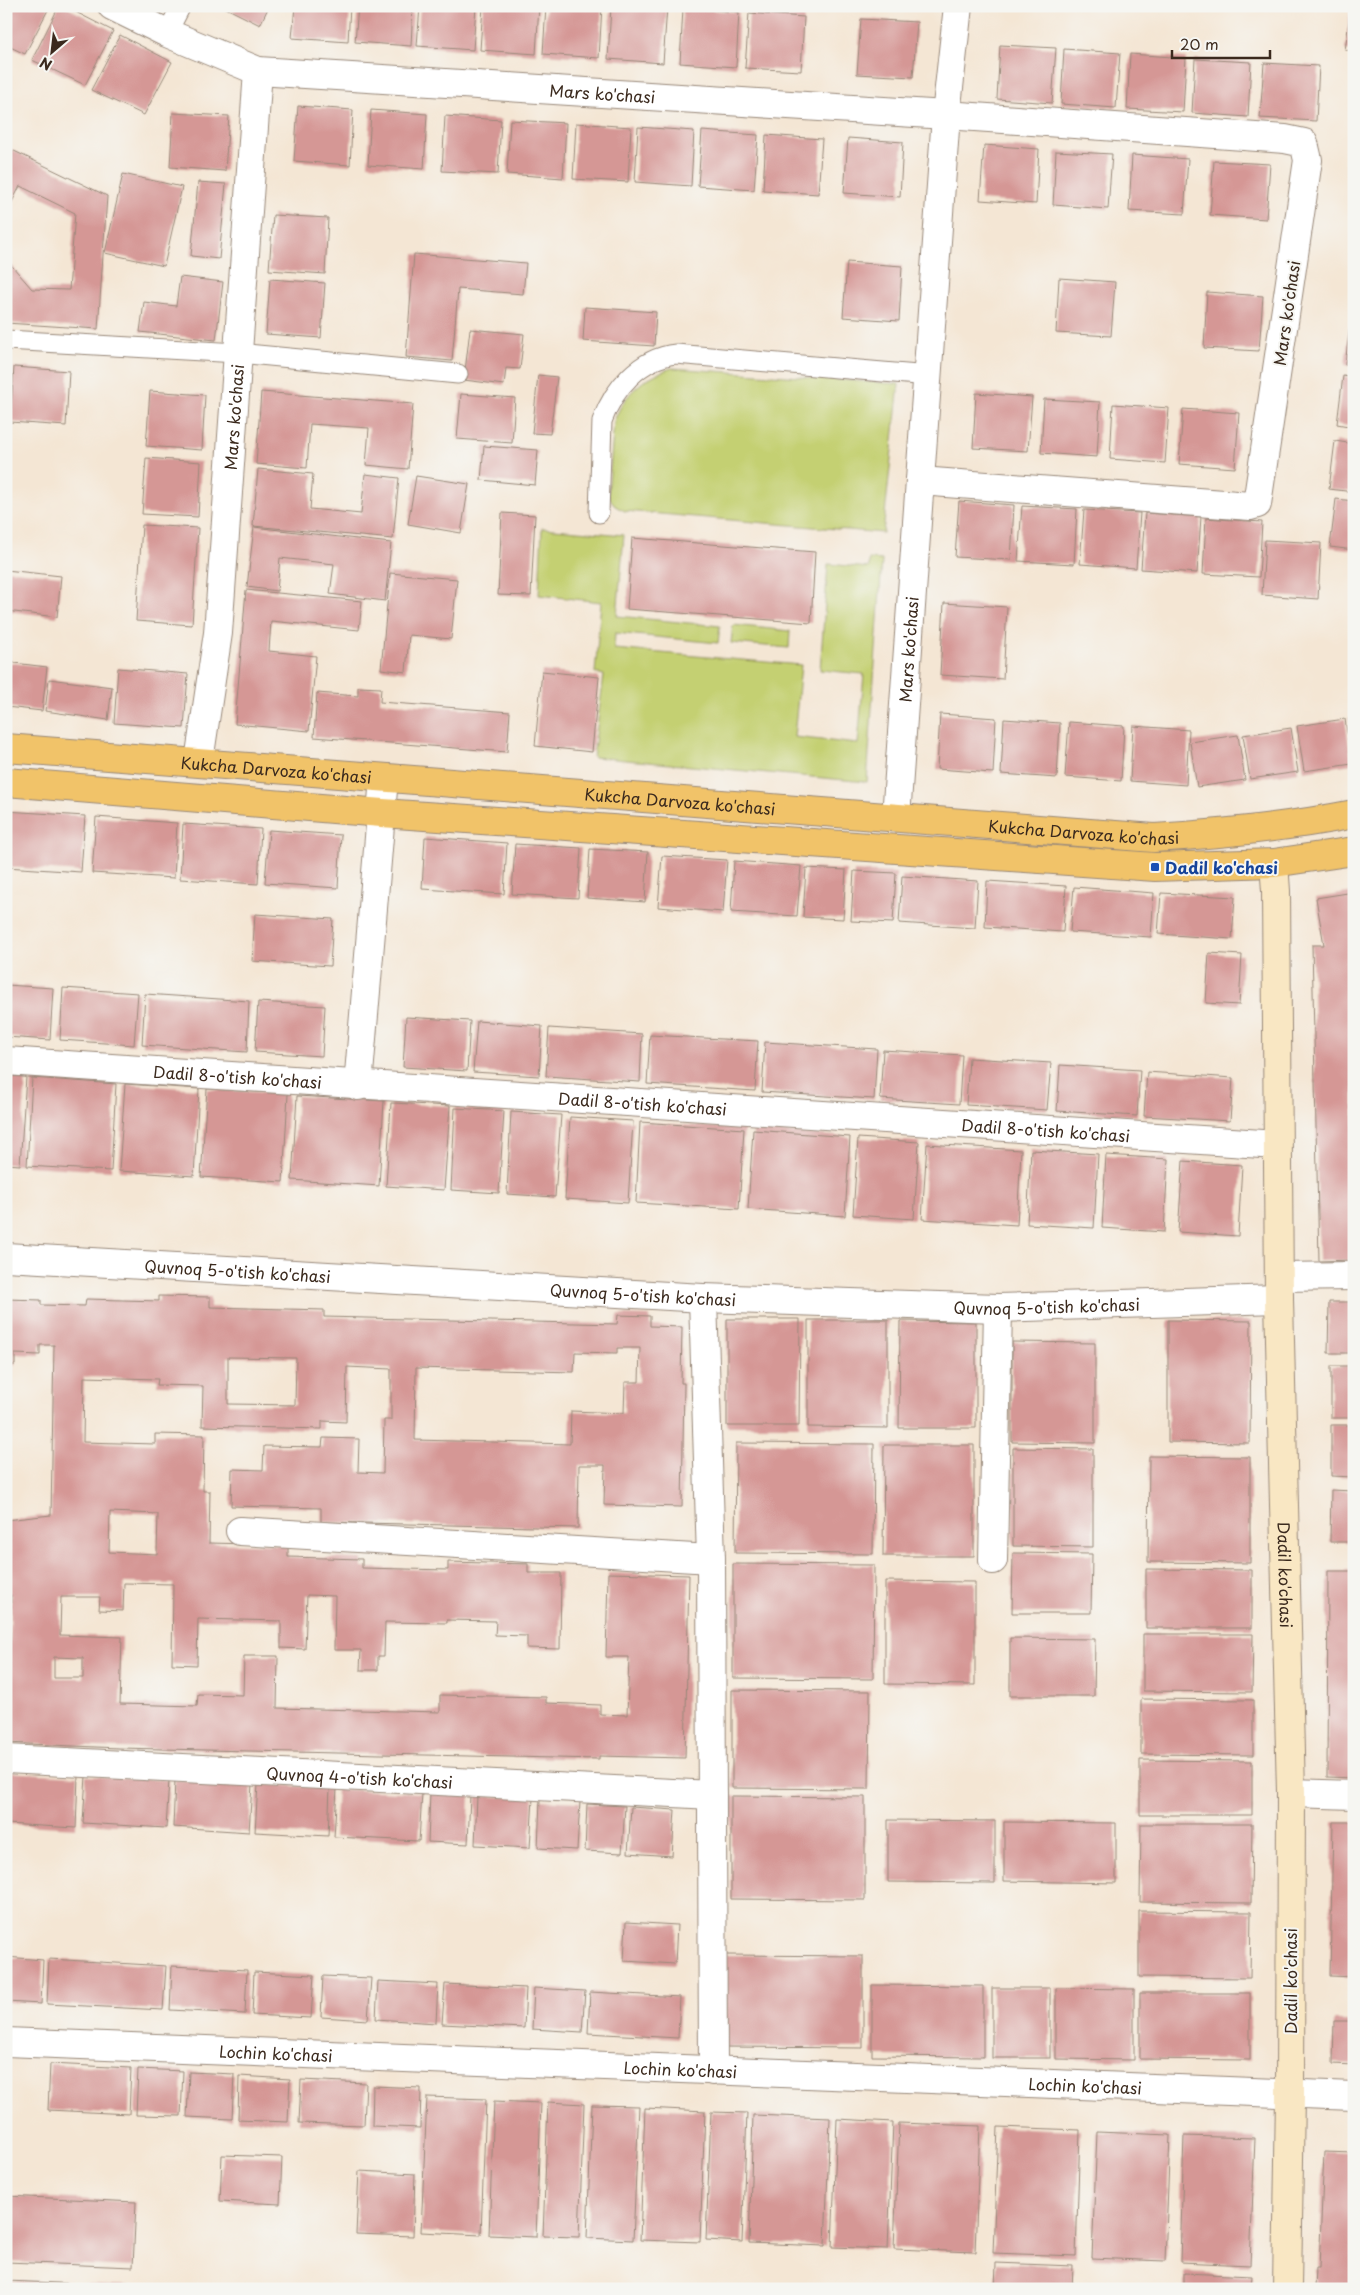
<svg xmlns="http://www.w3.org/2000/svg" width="1360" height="2295" font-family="'Playpen Sans',sans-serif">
<rect width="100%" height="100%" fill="#f6f6f2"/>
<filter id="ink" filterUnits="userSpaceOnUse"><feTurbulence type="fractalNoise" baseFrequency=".02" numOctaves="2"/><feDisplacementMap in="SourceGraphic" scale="10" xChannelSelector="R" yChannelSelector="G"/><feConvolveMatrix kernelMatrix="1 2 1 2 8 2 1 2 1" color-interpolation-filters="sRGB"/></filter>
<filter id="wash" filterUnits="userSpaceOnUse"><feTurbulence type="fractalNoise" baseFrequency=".0096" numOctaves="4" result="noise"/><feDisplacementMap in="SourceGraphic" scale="20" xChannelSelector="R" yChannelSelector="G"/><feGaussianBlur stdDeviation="1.12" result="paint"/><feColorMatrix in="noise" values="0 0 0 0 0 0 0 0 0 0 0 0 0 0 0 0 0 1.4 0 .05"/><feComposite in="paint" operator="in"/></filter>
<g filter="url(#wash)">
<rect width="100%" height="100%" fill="#f4e6d4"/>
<!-- green -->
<g fill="#c4d072" stroke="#807d48">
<path d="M672 368 899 384 883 533 625 511 615 506 608 495 614 421C625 393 643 377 672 368Z"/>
<polygon points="542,528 624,535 617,616 720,626 718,643 615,633 614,649 801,665 794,737 858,744 864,674 820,670 828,564 869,568 869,559 882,560 867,782 593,757 604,675 595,673 601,602 539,595"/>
<polygon points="733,625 790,631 789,648 731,643"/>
</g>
<g id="blocks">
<!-- building -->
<g fill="#d59795" fill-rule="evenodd">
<polygon points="6,6 50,6 25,54 6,45"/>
<polygon points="59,6 64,6 113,31 85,85 32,60"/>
<polygon points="222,6 269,6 260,25"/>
<polygon points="295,6 350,6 348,42 292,38"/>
<polygon points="358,6 413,6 411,46 355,42"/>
<polygon points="420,6 476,6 473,50 417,46"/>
<polygon points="483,6 539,6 536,54 480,50"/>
<polygon points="546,6 602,6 599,58 543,54"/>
<polygon points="611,6 667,7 663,63 608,59"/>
<polygon points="1351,6 1354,6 1354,51 1345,50"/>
<polygon points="683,8 739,12 736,67 680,63"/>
<polygon points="749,13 804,17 801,71 745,68"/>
<polygon points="861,19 917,22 913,77 857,74"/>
<polygon points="120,35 172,62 144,115 91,90"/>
<polygon points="1000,45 1056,48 1052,103 997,99"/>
<polygon points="1064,49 1120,53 1116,108 1061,104"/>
<polygon points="1130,54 1186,58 1183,112 1127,109"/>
<polygon points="1195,59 1251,62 1248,117 1192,113"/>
<polygon points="1264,63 1319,66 1316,121 1260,118"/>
<polygon points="298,106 353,110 350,165 294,161"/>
<polygon points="371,110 427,114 424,169 368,165"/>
<polygon points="173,113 229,116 225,171 170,167"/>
<polygon points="445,116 501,120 498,174 442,171"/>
<polygon points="510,120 566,123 563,178 507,174"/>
<polygon points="576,123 631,127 628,182 573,179"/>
<polygon points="638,127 694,131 691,186 635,182"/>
<polygon points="702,131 758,135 754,190 698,186"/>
<polygon points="766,135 822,139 818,194 763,190"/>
<polygon points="848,138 903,142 900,197 844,193"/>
<polygon points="984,145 1039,149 1036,204 980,200"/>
<polygon points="10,149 107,196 98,329 6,323 6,259 32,289 69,290 75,213 20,186 6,214 6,155"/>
<polygon points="1056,151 1112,154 1108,209 1053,205"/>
<polygon points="1132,155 1188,159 1184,214 1129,211"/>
<polygon points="1214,161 1270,164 1266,219 1210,215"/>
<polygon points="123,174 182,187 164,266 105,253"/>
<polygon points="198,182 226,184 219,259 191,256"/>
<polygon points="273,215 328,218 325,274 269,270"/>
<polygon points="414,254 526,263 523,294 458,289 452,361 406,357"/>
<polygon points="847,262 902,266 899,321 843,317"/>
<polygon points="180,277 223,282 216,340 140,332 144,302 176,306"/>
<polygon points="1059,278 1115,282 1111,336 1056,333"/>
<polygon points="270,279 325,283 321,338 266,334"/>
<polygon points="1207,292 1263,296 1259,351 1204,348"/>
<polygon points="585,307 656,312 654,346 583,341"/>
<polygon points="1351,317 1354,317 1354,366 1345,365"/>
<polygon points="470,329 524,334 520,369 506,368 504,385 464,380"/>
<polygon points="14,367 69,371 66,426 10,422"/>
<polygon points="538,375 557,377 550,434 532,433"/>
<polygon points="1343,376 1354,378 1354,427 1337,424"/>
<polygon points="150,391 205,395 202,450 146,446"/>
<polygon points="261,392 413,404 408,469 366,465 369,428 310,424 307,468 256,464"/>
<polygon points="976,393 1032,397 1028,451 973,448"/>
<polygon points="461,394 515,398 512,443 457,439"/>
<polygon points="1044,399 1100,402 1097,457 1041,453"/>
<polygon points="1113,404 1169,408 1165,463 1110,459"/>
<polygon points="1183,409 1239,413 1235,468 1179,464"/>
<polygon points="1335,441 1354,444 1354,492 1329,489"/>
<polygon points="484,446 538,450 535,485 481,480"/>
<polygon points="146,458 201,462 198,517 142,514"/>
<polygon points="258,469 313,474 310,509 361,514 365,474 399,478 393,539 253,526"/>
<polygon points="416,476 469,484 461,533 408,524"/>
<polygon points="1336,499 1354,501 1354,550 1330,547"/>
<polygon points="959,501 1014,505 1011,560 955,557"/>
<polygon points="1022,506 1077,509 1074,564 1018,561"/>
<polygon points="1084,510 1140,513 1136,568 1080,564"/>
<polygon points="502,513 535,515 531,596 498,595"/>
<polygon points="1145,513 1201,517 1197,573 1141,569"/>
<polygon points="1206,518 1262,522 1259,577 1203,574"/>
<polygon points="142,525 198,528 192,625 136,621"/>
<polygon points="254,527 391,543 385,601 330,594 334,564 280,558 277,591 247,587"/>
<polygon points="632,538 815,552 811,623 627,609"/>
<polygon points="1265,540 1321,543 1318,599 1262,595"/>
<polygon points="6,570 61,576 57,617 6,611"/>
<polygon points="390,573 457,579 451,639 409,635 406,672 381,669"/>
<polygon points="246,590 362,601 359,630 271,621 269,651 316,656 309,731 235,724"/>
<polygon points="944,603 1007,607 1003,679 940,675"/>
<polygon points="6,662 47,667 42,711 6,707"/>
<polygon points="118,668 188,674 184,728 114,723"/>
<polygon points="542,671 599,677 592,752 535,746"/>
<polygon points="49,679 112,687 108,720 45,711"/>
<polygon points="358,687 381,688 380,702 510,712 507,752 314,737 317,693 358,696"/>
<polygon points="940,714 996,718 993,773 937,769"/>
<polygon points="1354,717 1354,744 1353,744 1349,718"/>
<polygon points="1004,719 1060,723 1057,778 1001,774"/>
<polygon points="1345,719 1352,764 1304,771 1297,726"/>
<polygon points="1069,722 1124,726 1121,781 1065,777"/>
<polygon points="1133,726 1189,730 1186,785 1130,781"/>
<polygon points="1291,728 1298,772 1250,779 1243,735"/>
<polygon points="1238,735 1245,780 1197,787 1190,742"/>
<polygon points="6,811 85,816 81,872 6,867"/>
<polygon points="96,817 177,823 174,878 92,873"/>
<polygon points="183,824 261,829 258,884 180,879"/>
<polygon points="269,830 341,835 338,888 265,883"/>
<polygon points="425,837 507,843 504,894 422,889"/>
<polygon points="515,844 581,848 578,898 512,894"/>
<polygon points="590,849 648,852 645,902 587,898"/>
<polygon points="662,856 727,860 723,912 658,907"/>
<polygon points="734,861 801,866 797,916 731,912"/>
<polygon points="806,868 846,870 843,919 803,917"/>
<polygon points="854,871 896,873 893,923 851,921"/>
<polygon points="902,876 978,881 975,928 899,923"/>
<polygon points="987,881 1066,886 1063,932 985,927"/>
<polygon points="1074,887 1154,893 1151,937 1070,932"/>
<polygon points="1354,892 1354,1260 1319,1261 1312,945 1324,945 1316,898"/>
<polygon points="1161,893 1235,897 1232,939 1158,934"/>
<polygon points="255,914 333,919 330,966 252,961"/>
<polygon points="1209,953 1242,955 1239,1005 1206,1003"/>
<polygon points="6,985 53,988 50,1040 6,1037"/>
<polygon points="63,988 138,993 134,1045 60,1040"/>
<polygon points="145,994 249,1001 247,1052 142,1045"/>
<polygon points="258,1002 325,1006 322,1056 255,1052"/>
<polygon points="406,1017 470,1021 467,1071 403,1067"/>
<polygon points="477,1021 542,1026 539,1076 473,1072"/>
<polygon points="549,1028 642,1034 640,1082 546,1076"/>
<polygon points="650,1035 758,1041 755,1091 647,1084"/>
<polygon points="765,1042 877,1049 874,1099 762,1092"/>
<polygon points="883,1050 962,1055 959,1104 880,1099"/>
<polygon points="969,1058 1051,1063 1047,1110 966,1105"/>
<polygon points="1060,1065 1140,1070 1137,1116 1057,1111"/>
<polygon points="1147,1072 1233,1078 1230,1121 1144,1116"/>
<polygon points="6,1076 26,1077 20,1165 6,1164"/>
<polygon points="32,1078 116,1084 111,1171 27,1166"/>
<polygon points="125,1084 199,1089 194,1176 119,1171"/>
<polygon points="207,1089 288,1094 283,1182 201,1177"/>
<polygon points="297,1096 384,1101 379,1186 292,1180"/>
<polygon points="391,1103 450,1106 444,1190 386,1186"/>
<polygon points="455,1108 504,1111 499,1193 451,1190"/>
<polygon points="511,1112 561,1115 555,1197 507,1194"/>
<polygon points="570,1117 633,1121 628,1203 565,1199"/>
<polygon points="640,1122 744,1129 739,1209 636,1203"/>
<polygon points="753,1130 850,1137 845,1216 748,1209"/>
<polygon points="858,1138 919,1142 914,1219 853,1215"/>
<polygon points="927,1144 1021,1150 1017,1225 922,1219"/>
<polygon points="1031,1150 1098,1154 1094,1228 1027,1224"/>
<polygon points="1106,1155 1168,1159 1164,1232 1102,1228"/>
<polygon points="1183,1161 1242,1165 1238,1236 1178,1232"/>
<path d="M159 1296 210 1297V1307L324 1310V1317L617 1324 618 1315 650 1316V1326L682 1327 681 1383H684L682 1507 604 1505 605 1465H579L578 1528 321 1522V1508L231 1506 232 1469 263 1470 264 1446 322 1447 323 1438 359 1439 358 1472 383 1473 384 1420H391V1369L347 1367 346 1422 322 1421V1429L202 1426 203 1386 157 1385 158 1379 84 1377 83 1442 155 1444V1434L204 1435 203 1491H210L209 1543 288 1545V1557L362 1559V1568L448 1570V1562L528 1564V1573H561L560 1649 527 1648V1636L495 1635 496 1621 447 1620V1623L385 1622 384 1656H378V1670H360L361 1650H334L335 1596 307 1595 305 1649 281 1648V1621L198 1619 197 1665 172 1664 173 1584 124 1583 123 1611 99 1610 100 1597H61L60 1635 122 1637 120 1704 197 1706 198 1694 243 1695 244 1656H278L277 1708 440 1712V1695L546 1697V1703L600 1705V1714L627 1715 629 1657H606L608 1573 689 1575 685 1758 599 1756V1759L119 1748 6 1743V1676H9L11 1595H6V1520L51 1515 54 1345H40V1355L15 1354V1365H6V1299L41 1300V1305L85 1306 86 1299 159 1301ZM617 1348H640L639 1382H625L624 1413 571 1411 570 1444 415 1440 416 1368 574 1372 575 1352 617 1353ZM228 1357 296 1358 295 1405 228 1404ZM110 1512 158 1514 157 1554 109 1552ZM54 1657 83 1658V1678H54Z"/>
<polygon points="1329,1302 1354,1302 1354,1353 1328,1353"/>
<polygon points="727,1319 800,1319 799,1426 727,1426"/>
<polygon points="808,1320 888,1320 888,1428 808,1427"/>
<polygon points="1168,1320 1251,1321 1250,1443 1168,1442"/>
<polygon points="900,1321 976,1322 976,1428 899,1428"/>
<polygon points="1012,1342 1095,1343 1095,1443 1012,1442"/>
<rect x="1331" y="1366" width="23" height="52"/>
<polygon points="1331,1425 1354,1425 1354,1477 1331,1476"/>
<polygon points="736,1443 874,1444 873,1554 735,1553"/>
<polygon points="884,1445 974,1445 974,1556 883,1556"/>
<polygon points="1013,1448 1093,1449 1093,1547 1013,1546"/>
<polygon points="1149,1456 1250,1457 1250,1563 1148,1562"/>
<polygon points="1331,1490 1354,1491 1354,1542 1330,1542"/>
<polygon points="1013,1553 1092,1554 1091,1613 1012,1613"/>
<polygon points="733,1564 874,1565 873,1679 733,1678"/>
<polygon points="1146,1569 1252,1570 1252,1628 1146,1628"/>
<polygon points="1328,1571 1354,1571 1354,1778 1327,1777"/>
<polygon points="885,1581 975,1582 975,1685 885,1684"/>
<polygon points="1143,1634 1253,1634 1252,1692 1143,1691"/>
<polygon points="1010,1638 1095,1639 1094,1696 1010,1696"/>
<polygon points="732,1690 870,1691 869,1789 732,1788"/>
<polygon points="1141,1699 1253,1700 1253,1755 1141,1754"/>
<polygon points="1140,1760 1252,1761 1252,1815 1140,1815"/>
<polygon points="6,1772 78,1776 76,1828 6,1824"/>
<polygon points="86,1776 169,1780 166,1828 83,1823"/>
<polygon points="175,1780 252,1784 249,1832 173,1827"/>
<polygon points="258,1784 330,1788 328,1836 255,1832"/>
<polygon points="337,1789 422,1793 419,1841 334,1837"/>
<polygon points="430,1793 470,1795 468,1844 428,1842"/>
<polygon points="477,1796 533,1798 530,1848 475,1845"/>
<polygon points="731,1796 865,1797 865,1900 731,1899"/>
<polygon points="540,1800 580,1802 577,1850 538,1848"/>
<polygon points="587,1804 625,1806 622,1853 585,1851"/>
<polygon points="631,1807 675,1810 672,1856 628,1853"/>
<polygon points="888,1820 995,1821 995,1883 888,1882"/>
<polygon points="1004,1822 1116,1823 1116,1883 1004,1881"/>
<polygon points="1333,1822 1354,1822 1354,1977 1330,1976"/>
<polygon points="1141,1824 1252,1824 1251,1903 1140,1902"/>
<polygon points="1139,1911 1251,1912 1250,1978 1139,1977"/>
<polygon points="626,1922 677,1925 675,1964 624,1961"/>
<polygon points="726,1955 863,1956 863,2048 725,2047"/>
<polygon points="6,1957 43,1960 41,2004 6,2002"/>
<polygon points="49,1959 166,1966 163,2010 47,2004"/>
<polygon points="172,1966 247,1970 245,2014 170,2010"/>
<polygon points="254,1972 314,1975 311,2018 252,2015"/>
<polygon points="323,1976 371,1978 368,2020 321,2017"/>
<polygon points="378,1981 438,1984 436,2023 376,2019"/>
<polygon points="445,1984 526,1988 524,2028 442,2024"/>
<polygon points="872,1985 983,1986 983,2057 872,2056"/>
<polygon points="534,1988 585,1991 582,2032 532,2029"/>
<rect x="992" y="1988" width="58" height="70"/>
<polygon points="1056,1988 1134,1989 1134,2060 1056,2059"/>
<polygon points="590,1992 680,1997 678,2038 588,2033"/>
<polygon points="1140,1993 1250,1993 1250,2060 1140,2059"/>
<polygon points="1334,2021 1354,2021 1354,2065 1333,2064"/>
<polygon points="50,2064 131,2068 129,2114 48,2110"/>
<polygon points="138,2069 183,2071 181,2116 136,2115"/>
<polygon points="189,2072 234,2074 232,2119 187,2117"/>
<polygon points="239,2076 290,2079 288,2122 238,2120"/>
<polygon points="301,2080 366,2083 364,2125 299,2123"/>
<polygon points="373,2086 421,2088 420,2128 372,2126"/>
<polygon points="427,2097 486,2099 481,2235 421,2232"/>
<polygon points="494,2101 541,2103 536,2237 489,2235"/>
<polygon points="548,2102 584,2104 579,2237 543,2236"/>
<polygon points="592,2105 639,2106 633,2240 587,2238"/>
<polygon points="645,2108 705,2111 700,2242 640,2240"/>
<polygon points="711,2112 747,2113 742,2242 706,2240"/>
<polygon points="753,2115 830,2118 825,2246 749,2243"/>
<polygon points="837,2119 893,2122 888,2249 832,2247"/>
<polygon points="899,2123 980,2126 975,2252 894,2249"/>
<polygon points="998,2127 1080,2130 1076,2256 993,2253"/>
<polygon points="1097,2132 1170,2135 1165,2261 1092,2258"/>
<polygon points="1184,2136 1255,2138 1250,2265 1180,2262"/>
<polygon points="1324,2152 1354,2153 1354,2289 1315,2289 1316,2268 1319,2268"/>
<polygon points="222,2155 282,2157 280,2204 220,2201"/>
<polygon points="359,2171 415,2174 413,2236 356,2234"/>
<polygon points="6,2196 136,2202 133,2267 6,2262"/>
<polygon points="996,2263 1073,2266 1072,2289 995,2289"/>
<polygon points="1184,2273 1252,2276 1251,2289 1184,2289"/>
<polygon points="6,2281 134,2286 134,2289 6,2289"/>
</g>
</g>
</g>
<g filter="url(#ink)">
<use href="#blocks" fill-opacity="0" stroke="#988879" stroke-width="1"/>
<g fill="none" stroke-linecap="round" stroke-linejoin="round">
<defs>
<g id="lane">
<polyline points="167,33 181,6"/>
<polyline points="6,340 238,353 458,374"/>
<path d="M599 513 602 421C614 388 640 358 676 354L929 376"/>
</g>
<g id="street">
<path id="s1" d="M112 6 167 33 258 71 946 115 1285 139 1304 143 1308 160 1257 504 1250 506 920 481"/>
<path id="s2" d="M199 761 218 633 258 71"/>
<path id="s3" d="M896 817 946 115 958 6"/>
<path id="s4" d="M6 1061 1277 1145"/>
<polyline points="358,1086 384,778"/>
<path id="s5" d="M6 1257 703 1298 998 1308 1279 1299"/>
<polyline points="1279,1277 1354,1276"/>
<polyline points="703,1298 711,1559 713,2071"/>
<polyline points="240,1531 711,1559"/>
<polyline points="993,1560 998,1308"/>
<path id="s6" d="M6 1759 712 1795"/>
<polyline points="1291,1793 1354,1795"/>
<path id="s7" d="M6 2042 1354 2096"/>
</g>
<g id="secondary">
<path id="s8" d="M1274 863 1276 891 1279 1299 1291 1793 1290 2095 1287 2289"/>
</g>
<g id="primary">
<path id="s9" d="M6 748 1154 838C1221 834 1288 827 1354 814"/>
<polyline points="6,782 382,813 1155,867 1274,863 1354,851"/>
</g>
</defs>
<!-- lane casing -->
<use href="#lane" stroke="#988879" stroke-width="21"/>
<!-- street casing -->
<use href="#street" stroke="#988879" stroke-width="30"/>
<!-- secondary casing -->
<use href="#secondary" stroke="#988879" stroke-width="30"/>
<!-- primary casing -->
<use href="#primary" stroke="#988879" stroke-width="30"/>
<!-- lane -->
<use href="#lane" stroke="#fff" stroke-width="19"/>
<!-- street -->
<use href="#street" stroke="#fff" stroke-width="28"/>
<!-- secondary -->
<use href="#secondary" stroke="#f9e7c3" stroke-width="28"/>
<!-- primary -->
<use href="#primary" stroke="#f1c369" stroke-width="28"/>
</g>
</g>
<!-- markers -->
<rect fill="#1a4fb4" stroke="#f6f6f2" stroke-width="2" x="1150" y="862" width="10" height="10" rx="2.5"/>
<g text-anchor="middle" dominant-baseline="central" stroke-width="4" stroke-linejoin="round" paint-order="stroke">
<!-- street labels -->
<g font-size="16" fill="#3b2a1e" stroke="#f6f6f2">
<text stroke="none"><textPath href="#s1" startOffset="505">Mars ko'chasi</textPath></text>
<text transform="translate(1286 313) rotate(-82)">Mars ko'chasi</text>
<text stroke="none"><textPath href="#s2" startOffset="346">Mars ko'chasi</textPath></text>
<text stroke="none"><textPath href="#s3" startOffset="168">Mars ko'chasi</textPath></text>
<text stroke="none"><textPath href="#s9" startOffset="271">Kukcha Darvoza ko'chasi</textPath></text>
<text stroke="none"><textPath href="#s9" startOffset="676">Kukcha Darvoza ko'chasi</textPath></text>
<text stroke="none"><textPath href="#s9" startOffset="1081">Kukcha Darvoza ko'chasi</textPath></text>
<text stroke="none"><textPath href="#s4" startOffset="232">Dadil 8-o'tish ko'chasi</textPath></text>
<text stroke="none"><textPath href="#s4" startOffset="638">Dadil 8-o'tish ko'chasi</textPath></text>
<text stroke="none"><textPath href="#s4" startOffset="1042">Dadil 8-o'tish ko'chasi</textPath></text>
<text stroke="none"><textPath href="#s5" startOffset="232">Quvnoq 5-o'tish ko'chasi</textPath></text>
<text stroke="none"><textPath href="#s5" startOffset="638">Quvnoq 5-o'tish ko'chasi</textPath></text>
<text stroke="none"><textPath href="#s5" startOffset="1042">Quvnoq 5-o'tish ko'chasi</textPath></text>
<text stroke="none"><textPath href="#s8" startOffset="712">Dadil ko'chasi</textPath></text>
<text stroke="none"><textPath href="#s6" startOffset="354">Quvnoq 4-o'tish ko'chasi</textPath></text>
<text transform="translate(1290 1981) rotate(-90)">Dadil ko'chasi</text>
<text stroke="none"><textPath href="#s7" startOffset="270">Lochin ko'chasi</textPath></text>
<text stroke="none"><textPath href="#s7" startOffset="675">Lochin ko'chasi</textPath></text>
<text stroke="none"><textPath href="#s7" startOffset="1080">Lochin ko'chasi</textPath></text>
</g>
<!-- transit labels -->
<g font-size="16" font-weight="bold" fill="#164399" stroke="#f6f6f2" text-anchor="start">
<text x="1165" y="867">Dadil ko'chasi</text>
</g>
</g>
<!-- margin -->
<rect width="1360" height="2295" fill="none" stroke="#f6f6f2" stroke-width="25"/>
<!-- north arrow -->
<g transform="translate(52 52) rotate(208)" stroke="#f6f6f2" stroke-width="4" paint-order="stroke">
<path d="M0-4L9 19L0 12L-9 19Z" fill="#3b2a1e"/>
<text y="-8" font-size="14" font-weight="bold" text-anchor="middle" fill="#3b2a1e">N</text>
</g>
<!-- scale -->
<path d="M1172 50v8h98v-8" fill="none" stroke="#3b2a1e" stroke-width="2.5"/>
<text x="1180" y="50" font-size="15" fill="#3b2a1e" stroke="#f6f6f2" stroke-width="4" paint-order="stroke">20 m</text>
</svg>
